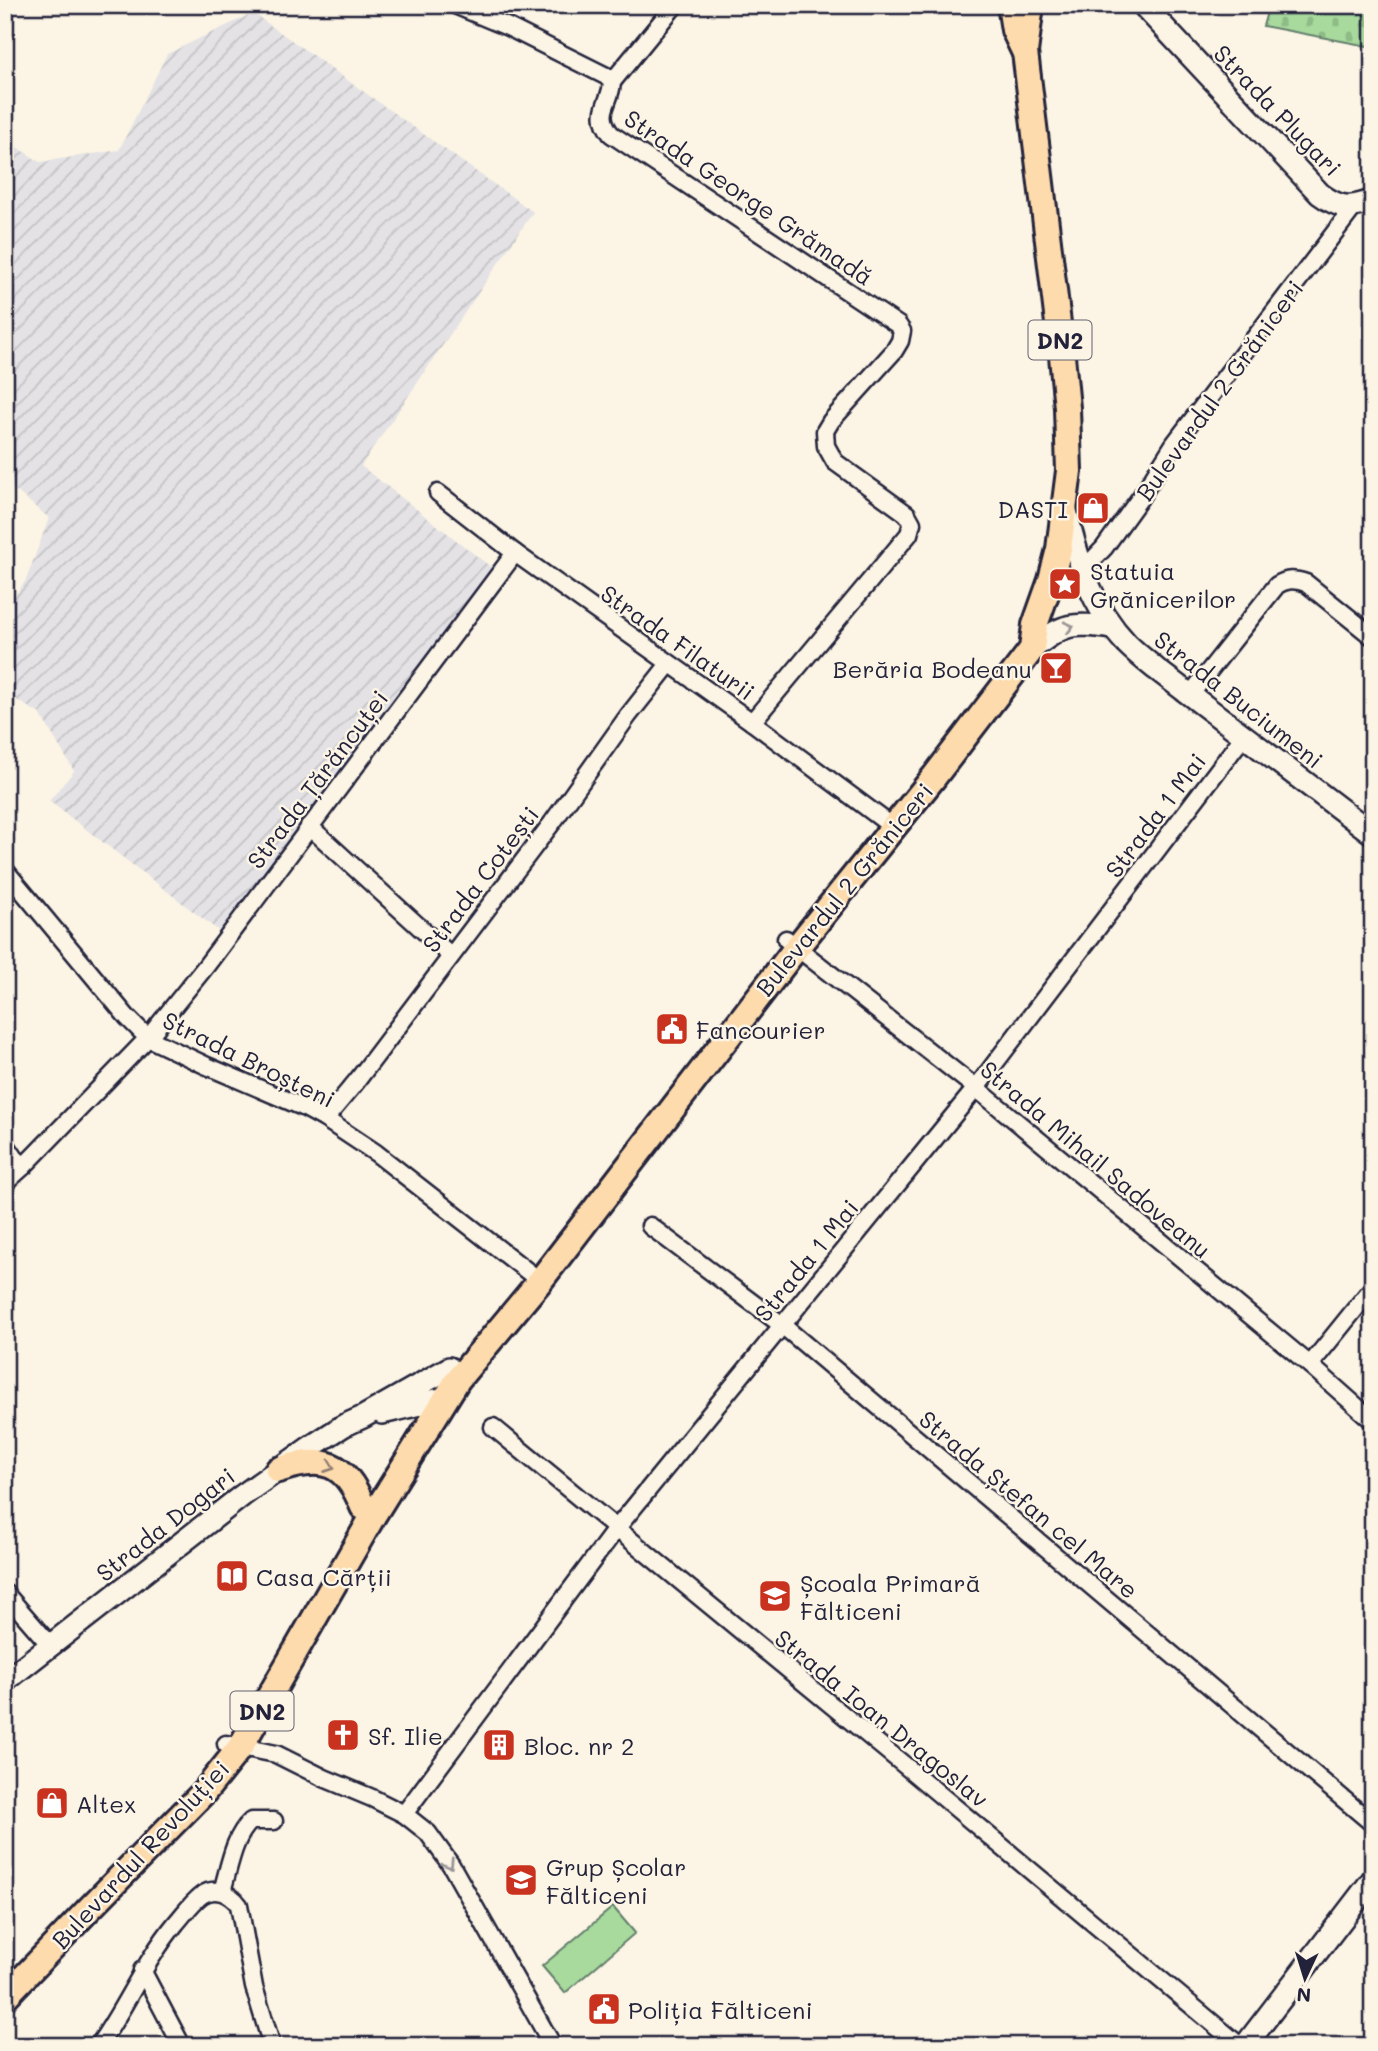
<svg xmlns="http://www.w3.org/2000/svg" width="1378" height="2051" font-family="Mali,sans-serif">
<defs>
<pattern id="industrial-furrows" width="10" height="10" patternUnits="userSpaceOnUse" patternTransform="scale(1.75)"><rect width="10" height="10" fill="#e4e2e5"/><path d="M-1 1l2-2M0 10L10 0M9 11l2-2" fill="none" stroke="#c3c2c5"/></pattern>
<pattern id="cemetery-stones" width="16" height="16" patternUnits="userSpaceOnUse" patternTransform="scale(1.75)"><rect width="16" height="16" fill="#a7da9c"/><path d="M2 7V4a2 2 0 0 1 4 0v3zM10 15v-3a2 2 0 0 1 4 0v3z" fill="#8fbb87"/></pattern>
</defs>
<rect width="100%" height="100%" fill="#fcf5e5"/>
<filter id="ink" filterUnits="userSpaceOnUse"><feTurbulence type="fractalNoise" baseFrequency=".0143" numOctaves="2"/><feDisplacementMap in="SourceGraphic" scale="14" xChannelSelector="R" yChannelSelector="G"/><feConvolveMatrix kernelMatrix="1 2 1 2 8 2 1 2 1" color-interpolation-filters="sRGB"/></filter>
<g filter="url(#ink)">
<!-- industrial -->
<polygon fill="url(#industrial-furrows)" points="253,13 533,212 361,466 496,571 224,935 49,801 74,771 40,714 5,693 5,610 26,580 49,518 5,482 5,139 40,162 119,150 167,54"/>
<!-- green -->
<polygon fill="#a7da9c" stroke="#647e6c" stroke-width="2" points="613,1907 635,1933 565,1993 542,1966"/>
<!-- cemetery -->
<polygon fill="url(#cemetery-stones)" stroke="#647e6c" stroke-width="2" points="1269,5 1373,5 1373,47 1263,26"/>
<g fill="none" stroke-linecap="round" stroke-linejoin="round">
<defs>
<g id="street">
<path d="M455 5 508 27 606 76 612 82C611 104 594 111 611 134L898 325 902 331 900 341 894 351 831 421 825 431 826 446 835 462 907 514 912 523 909 534 752 722"/>
<polyline points="612,82 675,5"/>
<polyline points="438,493 515,553 752,722 893,827"/>
<polyline points="1082,571 1104,548 1140,498 1174,444 1354,207"/>
<path d="M1190 695 1277 585C1287 579 1294 579 1306 583L1373 637"/>
<polyline points="309,826 450,955"/>
<polyline points="5,870 127,1017 148,1038 207,1066 305,1108 325,1119 376,1153 540,1281"/>
<polyline points="786,939 976,1088 1310,1365 1373,1421"/>
<polyline points="325,1119 356,1082 552,823 628,716 669,664"/>
<polyline points="5,1143 15,1158 24,1166"/>
<polyline points="5,1183 24,1166 148,1038 206,966 515,553"/>
<polyline points="650,1226 782,1325 1373,1824"/>
<polyline points="1310,1365 1373,1287"/>
<polyline points="493,1427 914,1773 1240,2046"/>
<polyline points="5,1593 51,1646"/>
<polyline points="226,1744 276,1754 324,1778 372,1798 404,1814 428,1833 451,1865 553,2046"/>
<polyline points="404,1814 616,1529 976,1088 1243,737"/>
<path d="M222 1891C229 1869 233 1837 251 1821H274"/>
<polyline points="142,1970 182,2046"/>
<path d="M98 2046C127 2005 144 1962 176 1923 184 1914 192 1902 202 1895 215 1886 230 1893 239 1905L254 1987 272 2046"/>
</g>
<g id="secondary">
<path d="M1143 5 1320 194C1339 208 1350 210 1373 200"/>
<path d="M1066 511C1078 561 1090 605 1127 644 1136 653 1146 661 1156 669L1373 834"/>
<path d="M1032 649C1065 622 1072 623 1113 628"/>
<polyline points="382,1413 445,1398"/>
<polyline points="5,1681 243,1495 309,1448 343,1426 363,1417 449,1368"/>
<polyline points="1245,2046 1373,1879"/>
</g>
<g id="primary">
<polyline points="1010,5 1014,30 1024,51"/>
<path d="M278 1470C323 1455 345 1461 363 1507"/>
<polyline points="5,1997 88,1910 205,1791 241,1746 373,1516 458,1379 540,1281 797,947 934,777 1032,649 1035,625 1051,580 1059,549 1069,471 1067,408 1062,356 1025,52 1031,5"/>
</g>
</defs>
<!-- street casing -->
<use href="#street" stroke="#22223b" stroke-width="21"/>
<!-- secondary casing -->
<use href="#secondary" stroke="#22223b" stroke-width="26"/>
<!-- primary casing -->
<use href="#primary" stroke="#22223b" stroke-width="30"/>
<!-- street -->
<use href="#street" stroke="#fcf5e5" stroke-width="16"/>
<!-- secondary -->
<use href="#secondary" stroke="#fcf5e5" stroke-width="21"/>
<!-- primary -->
<use href="#primary" stroke="#fedbac" stroke-width="24"/>
</g>
<!-- one-way arrows -->
<defs><path id="oneway-chevron" d="M-2-3.5L2.5 0L-2 3.5" fill="none" stroke-width="1.6" stroke-linecap="round" stroke-linejoin="round" transform="scale(1.75)"/></defs>
<g stroke="#9a9698">
<use href="#oneway-chevron" transform="translate(1069 627) rotate(-14)"/>
<use href="#oneway-chevron" transform="translate(449 1864) rotate(58)"/>
</g>
<use stroke="#907e74" href="#oneway-chevron" transform="translate(330 1467) rotate(20)"/>
</g>
<!-- icons -->
<defs>
<symbol id="shop-square" viewBox="-11 -11 22 22"><rect x="-9" y="-9" width="18" height="18" rx="4" fill="#c8321e" stroke="#fcf5e5"/><path d="M-5-2.5h2.3a2.7 3.5 0 0 1 5.4 0H5L5.5 6h-11ZM-1.5-2.5h3a1.5 2.3 0 0 0-3 0Z" fill="#fff"/></symbol>
<symbol id="sight-square" viewBox="-11 -11 22 22"><rect x="-9" y="-9" width="18" height="18" rx="4" fill="#c8321e" stroke="#fcf5e5"/><path d="M0-6L1.8-2.2L6-1.7L2.9 1.2L3.7 5.4L0 3.3L-3.7 5.4L-2.9 1.2L-6-1.7L-1.8-2.2Z" fill="#fff"/></symbol>
<symbol id="bar-square" viewBox="-11 -11 22 22"><rect x="-9" y="-9" width="18" height="18" rx="4" fill="#c8321e" stroke="#fcf5e5"/><path d="M-6-5H6L.8 .8V4.5H3.5V6h-7V4.5H-.8V.8Z" fill="#fff"/></symbol>
<symbol id="civic-square" viewBox="-11 -11 22 22"><rect x="-9" y="-9" width="18" height="18" rx="4" fill="#c8321e" stroke="#fcf5e5"/><path d="M-.6-6.5H3V-4.5H.6V-3L4-1V1h2V6H-6V1h2V-1L-.6-3ZM-1.2 2.5V6h2.4V2.5Z" fill="#fff"/></symbol>
<symbol id="library-square" viewBox="-11 -11 22 22"><rect x="-9" y="-9" width="18" height="18" rx="4" fill="#c8321e" stroke="#fcf5e5"/><path d="M-6-4Q-3-5.5-.7-3.5V5Q-3 3-6 4ZM6-4Q3-5.5 .7-3.5V5Q3 3 6 4Z" fill="#fff"/></symbol>
<symbol id="school-square" viewBox="-11 -11 22 22"><rect x="-9" y="-9" width="18" height="18" rx="4" fill="#c8321e" stroke="#fcf5e5"/><path d="M0-5L7-2L0 1L-7-2ZM-4 1L0 2.5L4 1V4Q0 6-4 4Z" fill="#fff"/></symbol>
<symbol id="church-square" viewBox="-11 -11 22 22"><rect x="-9" y="-9" width="18" height="18" rx="4" fill="#c8321e" stroke="#fcf5e5"/><path d="M-1.2-6h2.4v3.5h3.3v2.4h-3.3V6h-2.4V-.1h-3.3v-2.4h3.3Z" fill="#fff"/></symbol>
<symbol id="building-square" viewBox="-11 -11 22 22"><rect x="-9" y="-9" width="18" height="18" rx="4" fill="#c8321e" stroke="#fcf5e5"/><path d="M-4-6H4V6H1V3H-1V6H-4ZM-2.5-4.3h1.7v1.8h-1.7ZM.8-4.3h1.7v1.8H.8ZM-2.5-1h1.7V.8h-1.7ZM.8-1h1.7V.8H.8Z" fill="#fff"/></symbol>
</defs>
<g fill-rule="evenodd">
<use href="#shop-square" x="1074" y="489" width="38" height="38"/>
<use href="#sight-square" x="1046" y="565" width="38" height="38"/>
<use href="#bar-square" x="1037" y="649" width="38" height="38"/>
<use href="#civic-square" x="653" y="1010" width="38" height="38"/>
<use href="#library-square" x="213" y="1557" width="38" height="38"/>
<use href="#school-square" x="756" y="1577" width="38" height="38"/>
<use href="#church-square" x="324" y="1716" width="38" height="38"/>
<use href="#building-square" x="480" y="1726" width="38" height="38"/>
<use href="#shop-square" x="33" y="1784" width="38" height="38"/>
<use href="#school-square" x="502" y="1861" width="38" height="38"/>
<use href="#civic-square" x="585" y="1990" width="38" height="38"/>
</g>
<g text-anchor="middle" dominant-baseline="central" stroke-width="5" stroke-linejoin="round" paint-order="stroke">
<!-- shield labels -->
<g fill="#fcf5e5" stroke="#63616e" stroke-width="2">
<rect x="1028.5" y="320.5" width="63" height="39" rx="5"/>
<rect x="230.5" y="1691.5" width="63" height="39" rx="5"/>
</g>
<g font-size="23" font-weight="bold" fill="#22223b">
<text x="1060" y="340">DN2</text>
<text x="262" y="1711">DN2</text>
</g>
<!-- street labels -->
<g font-size="24" fill="#22223b" stroke="#fcf5e5">
<text transform="translate(1278 110) rotate(46)">Strada Plugari</text>
<text transform="translate(749 197) rotate(34)">Strada George Grămadă</text>
<text transform="translate(1219 390) rotate(-54)">Bulevardul 2 Grăniceri</text>
<text transform="translate(678 642) rotate(35)">Strada Filaturii</text>
<text transform="translate(1239 699) rotate(38)">Strada Buciumeni</text>
<text transform="translate(317 779) rotate(-53)">Strada Țărăncuței</text>
<text transform="translate(1155 815) rotate(-53)">Strada 1 Mai</text>
<text transform="translate(480 879) rotate(-53)">Strada Cotești</text>
<text transform="translate(844 889) rotate(-51)">Bulevardul 2 Grăniceri</text>
<text transform="translate(249 1059) rotate(26)">Strada Broșteni</text>
<text transform="translate(1096 1159) rotate(40)">Strada Mihail Sadoveanu</text>
<text transform="translate(806 1260) rotate(-51)">Strada 1 Mai</text>
<text transform="translate(1029 1504) rotate(40)">Strada Ștefan cel Mare</text>
<text transform="translate(165 1524) rotate(-38)">Strada Dogari</text>
<text transform="translate(882 1718) rotate(39)">Strada Ioan Dragoslav</text>
<text transform="translate(140 1854) rotate(-47)">Bulevardul Revoluției</text>
</g>
<!-- poi labels -->
<g font-size="24" fill="#22223b" stroke="#fcf5e5" text-anchor="start">
<text x="1068" y="508" text-anchor="end">DASTI</text>
<text x="1090" y="570">Statuia<tspan x="1090" dy="28">Grănicerilor</tspan></text>
<text x="1032" y="668" text-anchor="end">Berăria Bodeanu</text>
<text x="696" y="1029">Fancourier</text>
<text x="256" y="1576">Casa Cărții</text>
<text x="800" y="1582">Școala Primară<tspan x="800" dy="28">Fălticeni</tspan></text>
<text x="368" y="1735">Sf. Ilie</text>
<text x="524" y="1745">Bloc. nr 2</text>
<text x="76" y="1803">Altex</text>
<text x="546" y="1866">Grup Școlar<tspan x="546" dy="28">Fălticeni</tspan></text>
<text x="628" y="2009">Poliția Fălticeni</text>
</g>
</g>
<!-- margin -->
<rect width="1378" height="2051" fill="none" stroke="#fcf5e5" stroke-width="28"/>
<rect x="14" y="14" width="1350" height="2023" fill="none" stroke="#22223b" stroke-width="2.5" filter="url(#ink)"/>
<!-- north arrow -->
<g transform="translate(1305 1978) rotate(184)" stroke="#fcf5e5" stroke-width="5" paint-order="stroke">
<path d="M0-5L12 26L0 18L-12 26Z" fill="#22223b"/>
<text y="-10" font-size="19" font-weight="bold" text-anchor="middle" fill="#22223b">N</text>
</g>
</svg>
